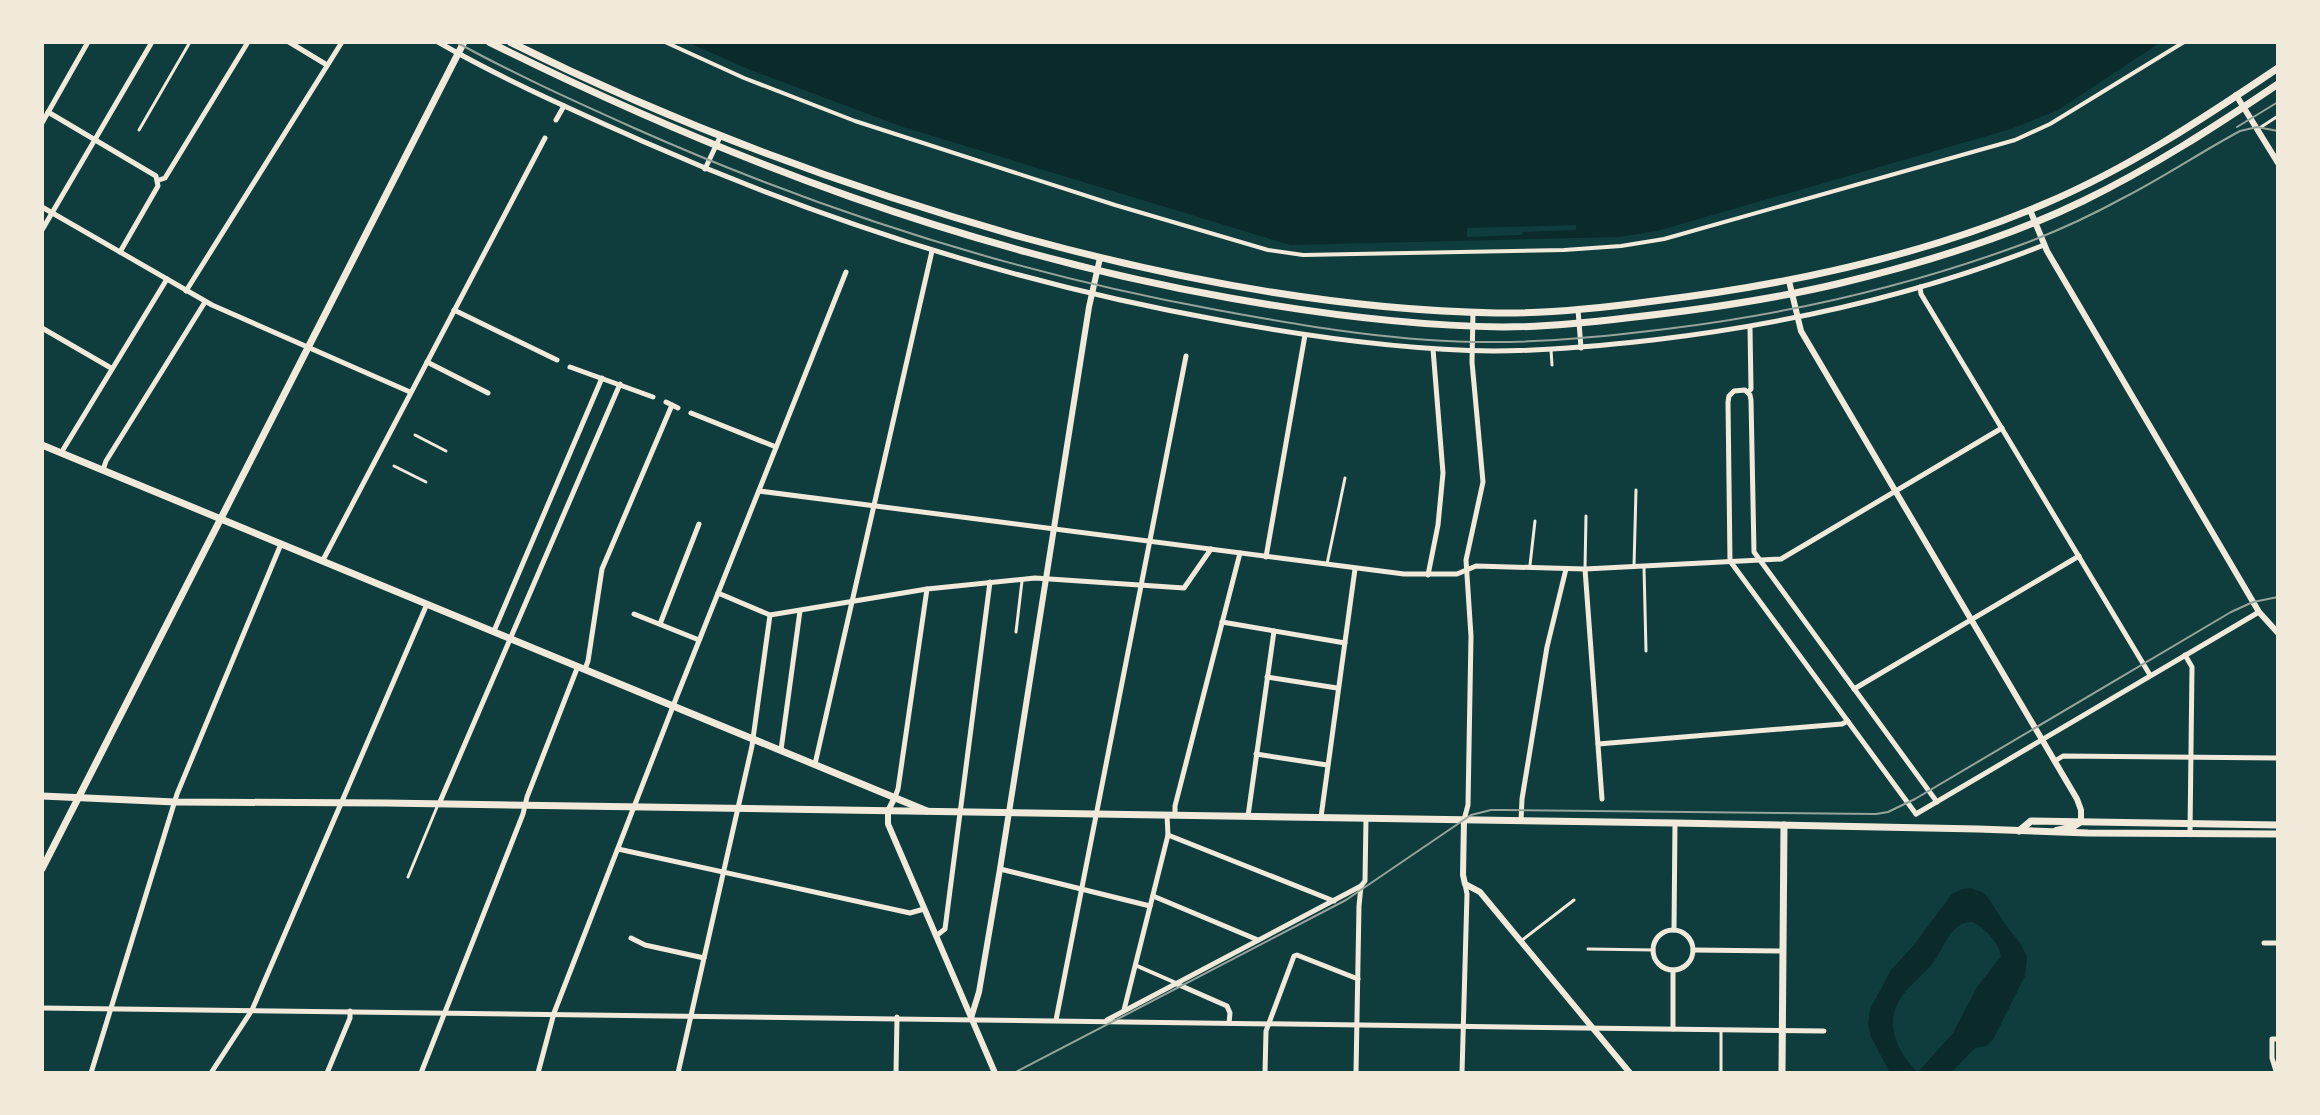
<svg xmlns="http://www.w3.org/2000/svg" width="2320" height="1115" font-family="Signika,sans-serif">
<rect width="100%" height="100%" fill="#0f3d3e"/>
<!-- water -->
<g fill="#0a2a2b" fill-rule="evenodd">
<polygon points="687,42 2161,42 2058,110 2011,129 1657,231 1619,237 1290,245 900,126 748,69"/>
<path d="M1970 888 1982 892 1987 896 2005 924 2021 944 2027 957 2025 976 1993 1040 1986 1046 1975 1048 1951 1073H1890L1871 1037 1868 1024 1870 1009 1891 970 1914 945 1952 894 1963 889ZM1973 922C1986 929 1998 942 2001 956L1977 987 1953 1033 1918 1072C1897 1053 1883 1021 1902 996 1911 984 1923 975 1932 964 1944 949 1950 921 1973 922Z"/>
</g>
<!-- pier -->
<polygon fill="#0f3d3e" points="1576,225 1576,230 1523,232 1522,235 1467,237 1467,228"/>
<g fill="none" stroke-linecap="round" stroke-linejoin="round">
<!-- service -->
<g stroke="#f1e9da" stroke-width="3">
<polyline points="2258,129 2278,116"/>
<polyline points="139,130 190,42"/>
<polyline points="1551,350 1552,365"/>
<polyline points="415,435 446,451"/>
<polyline points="394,466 426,482"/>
<polyline points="1327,564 1345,478"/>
<polyline points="1530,565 1535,521"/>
<polyline points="1634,566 1636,490"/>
<polyline points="1644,567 1646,651"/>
<polyline points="1585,568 1586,516"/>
<polyline points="1016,632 1022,581"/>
<polyline points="408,877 437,807"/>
<polyline points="1521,941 1574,900"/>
<polyline points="1588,949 1654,950"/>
<polyline points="1721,1073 1721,1030"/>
</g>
<!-- pedestrian -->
<g stroke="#f1e9da" stroke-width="4">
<polyline points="665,42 744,78 855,121 1115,205 1268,250 1303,255 1564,250 1621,246 1664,239 2015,140 2050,124 2184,42"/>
<polyline points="1135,965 1176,983"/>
</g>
<!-- minor -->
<g stroke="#f1e9da" stroke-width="5">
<polyline points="289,42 327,65"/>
<path d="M438 42C504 80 573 110 642 141 828 223 1019 284 1219 320 1310 337 1401 350 1494 351 1547 351 1600 346 1653 340 1787 324 1918 295 2044 245"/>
<polyline points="48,112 156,176 158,186 120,252"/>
<polyline points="556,120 564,106"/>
<polyline points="42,123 88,42"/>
<polyline points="705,169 720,137"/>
<polyline points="159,180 165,178 248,42"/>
<polyline points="42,207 212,305 410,392"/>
<polyline points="42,230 152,42"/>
<polyline points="1920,287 1921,294 2150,675"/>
<polyline points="186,291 342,42"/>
<polyline points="454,310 557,360"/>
<polyline points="1578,310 1581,348"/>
<polyline points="42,328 111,368"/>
<polyline points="427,362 488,393"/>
<polyline points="570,367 653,397"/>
<polyline points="1748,392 1751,389 1750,328"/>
<polyline points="666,402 678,408"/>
<polyline points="691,413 776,447"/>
<polyline points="61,453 167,279"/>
<polyline points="103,470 106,461 205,302"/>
<polyline points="759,491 1404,574 1457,574 1476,566 1585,569 1781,559 2002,428"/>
<polyline points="1266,557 1305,335"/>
<polyline points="323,560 545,138"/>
<polyline points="1585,569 1602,799"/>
<polyline points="1428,575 1438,525 1443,473 1433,349"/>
<polyline points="718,593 770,615 927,589 1035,578 1184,588 1211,549"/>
<polyline points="634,614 699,640"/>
<polyline points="1222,622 1345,643"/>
<polyline points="660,624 699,524"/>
<polyline points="494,631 602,378"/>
<polyline points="2185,655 2192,667 2190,833"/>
<polyline points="585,669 588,661 602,569 672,405"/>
<polyline points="1267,677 1337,688"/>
<polyline points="1854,689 2079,556"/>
<polyline points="1598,744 1842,724 1848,721"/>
<polyline points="781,750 800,611"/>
<polyline points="1256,754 1327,765"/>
<polyline points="2055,761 2063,756 2278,758"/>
<polyline points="815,764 932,251"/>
<polyline points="895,797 898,789 927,589"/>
<polyline points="439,804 620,384"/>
<polyline points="1916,814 1730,561 1728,402 1729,396 1734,391 1745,390 1750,395 1751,400 1754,552 1937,802"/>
<polyline points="1916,814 2259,612"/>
<polyline points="1175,815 1175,806 1240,553"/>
<polyline points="1248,816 1274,631"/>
<polyline points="1321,817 1355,569"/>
<polyline points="1464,820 1468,805 1471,636 1466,560 1483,482 1472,362 1473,312"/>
<polyline points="1521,821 1522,799 1547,647 1566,569"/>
<polyline points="1168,835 1334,901"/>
<polyline points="618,849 910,913 924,909"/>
<polyline points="1000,869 1150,906"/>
<polyline points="1153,896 1258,940"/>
<polyline points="1674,930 1675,823"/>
<circle cx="1673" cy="950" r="20"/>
<polyline points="936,936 945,929 990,582"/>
<polyline points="631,938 645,945 704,958"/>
<polyline points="2264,943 2278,943"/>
<polyline points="1693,950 1783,951"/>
<polyline points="1177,984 1227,1006 1230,1013 1229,1023"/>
<polyline points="42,1008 1824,1031"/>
<polyline points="1124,1010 1168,835 1167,815"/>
<polyline points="1056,1020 1186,356"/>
<polyline points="1107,1020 1361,886"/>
<polyline points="1673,1029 1673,970"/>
<polyline points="2276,1071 2272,1058 2272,1039 2278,1039"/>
<polyline points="91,1073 177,794 281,544"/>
<polyline points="211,1073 252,1010 427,604"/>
<polyline points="327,1073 350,1018 350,1011"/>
<polyline points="421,1073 523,814 527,797 578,666"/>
<polyline points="538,1073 554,1013 677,696 846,272"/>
<polyline points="678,1073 752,746 770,615"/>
<polyline points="896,1073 897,1017"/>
<polyline points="1265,1073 1266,1031 1294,956 1297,955 1358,979"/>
<polyline points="1356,1073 1359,906 1361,886 1365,881 1366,818"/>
<polyline points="1462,1073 1467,894 1465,884"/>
</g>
<!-- tertiary -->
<g stroke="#f1e9da" stroke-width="6">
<polyline points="2236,95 2278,163"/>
<polyline points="2030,210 2047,251 2259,612 2278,633"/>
<polyline points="1789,281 1801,331 2077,799 2081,810 2081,822 2075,826 2056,830"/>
<polyline points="895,797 888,811 888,824 995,1073"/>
<polyline points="1464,820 1463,875 1465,884 1480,892 1630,1073"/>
<polyline points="971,1018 979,992 1000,869 1089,307 1100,258"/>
</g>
<!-- secondary -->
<g stroke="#f1e9da" stroke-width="7">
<path d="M489 42C724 159 970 252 1230 298 1320 314 1412 326 1503 327 1545 327 1585 323 1626 318 1699 310 1770 300 1841 283 1924 263 2007 238 2083 201 2151 168 2216 126 2278 84"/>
<path d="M510 42C677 125 846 188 1025 238 1178 280 1337 310 1496 313 1549 314 1602 308 1654 301 1787 285 1920 257 2044 204 2127 169 2204 118 2278 68"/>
<polyline points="42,445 927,811"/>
<polyline points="42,796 175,802 386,803 1675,823 1978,829 2088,833 2278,834"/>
<polyline points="2019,831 2031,821 2278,825"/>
<polyline points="42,869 464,42"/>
<polyline points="1782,1073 1784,825"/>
</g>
<!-- tram -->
<g stroke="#97a49c" stroke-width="2">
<path d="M456 42C514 74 574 101 634 128 823 212 1013 273 1217 310 1309 327 1403 343 1497 342 1554 342 1610 336 1666 329 1788 314 1907 287 2023 244 2058 231 2092 215 2125 197 2164 177 2201 152 2240 131L2257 127 2278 131"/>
<polyline points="2237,127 2278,102"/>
<polyline points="1014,1073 1346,900 1471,815 1491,810 1505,810 1876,814 1888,812 1915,799 2231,612 2253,602 2278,597"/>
</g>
</g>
<!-- border -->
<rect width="2320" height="1115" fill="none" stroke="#f1e9da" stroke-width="88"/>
</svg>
